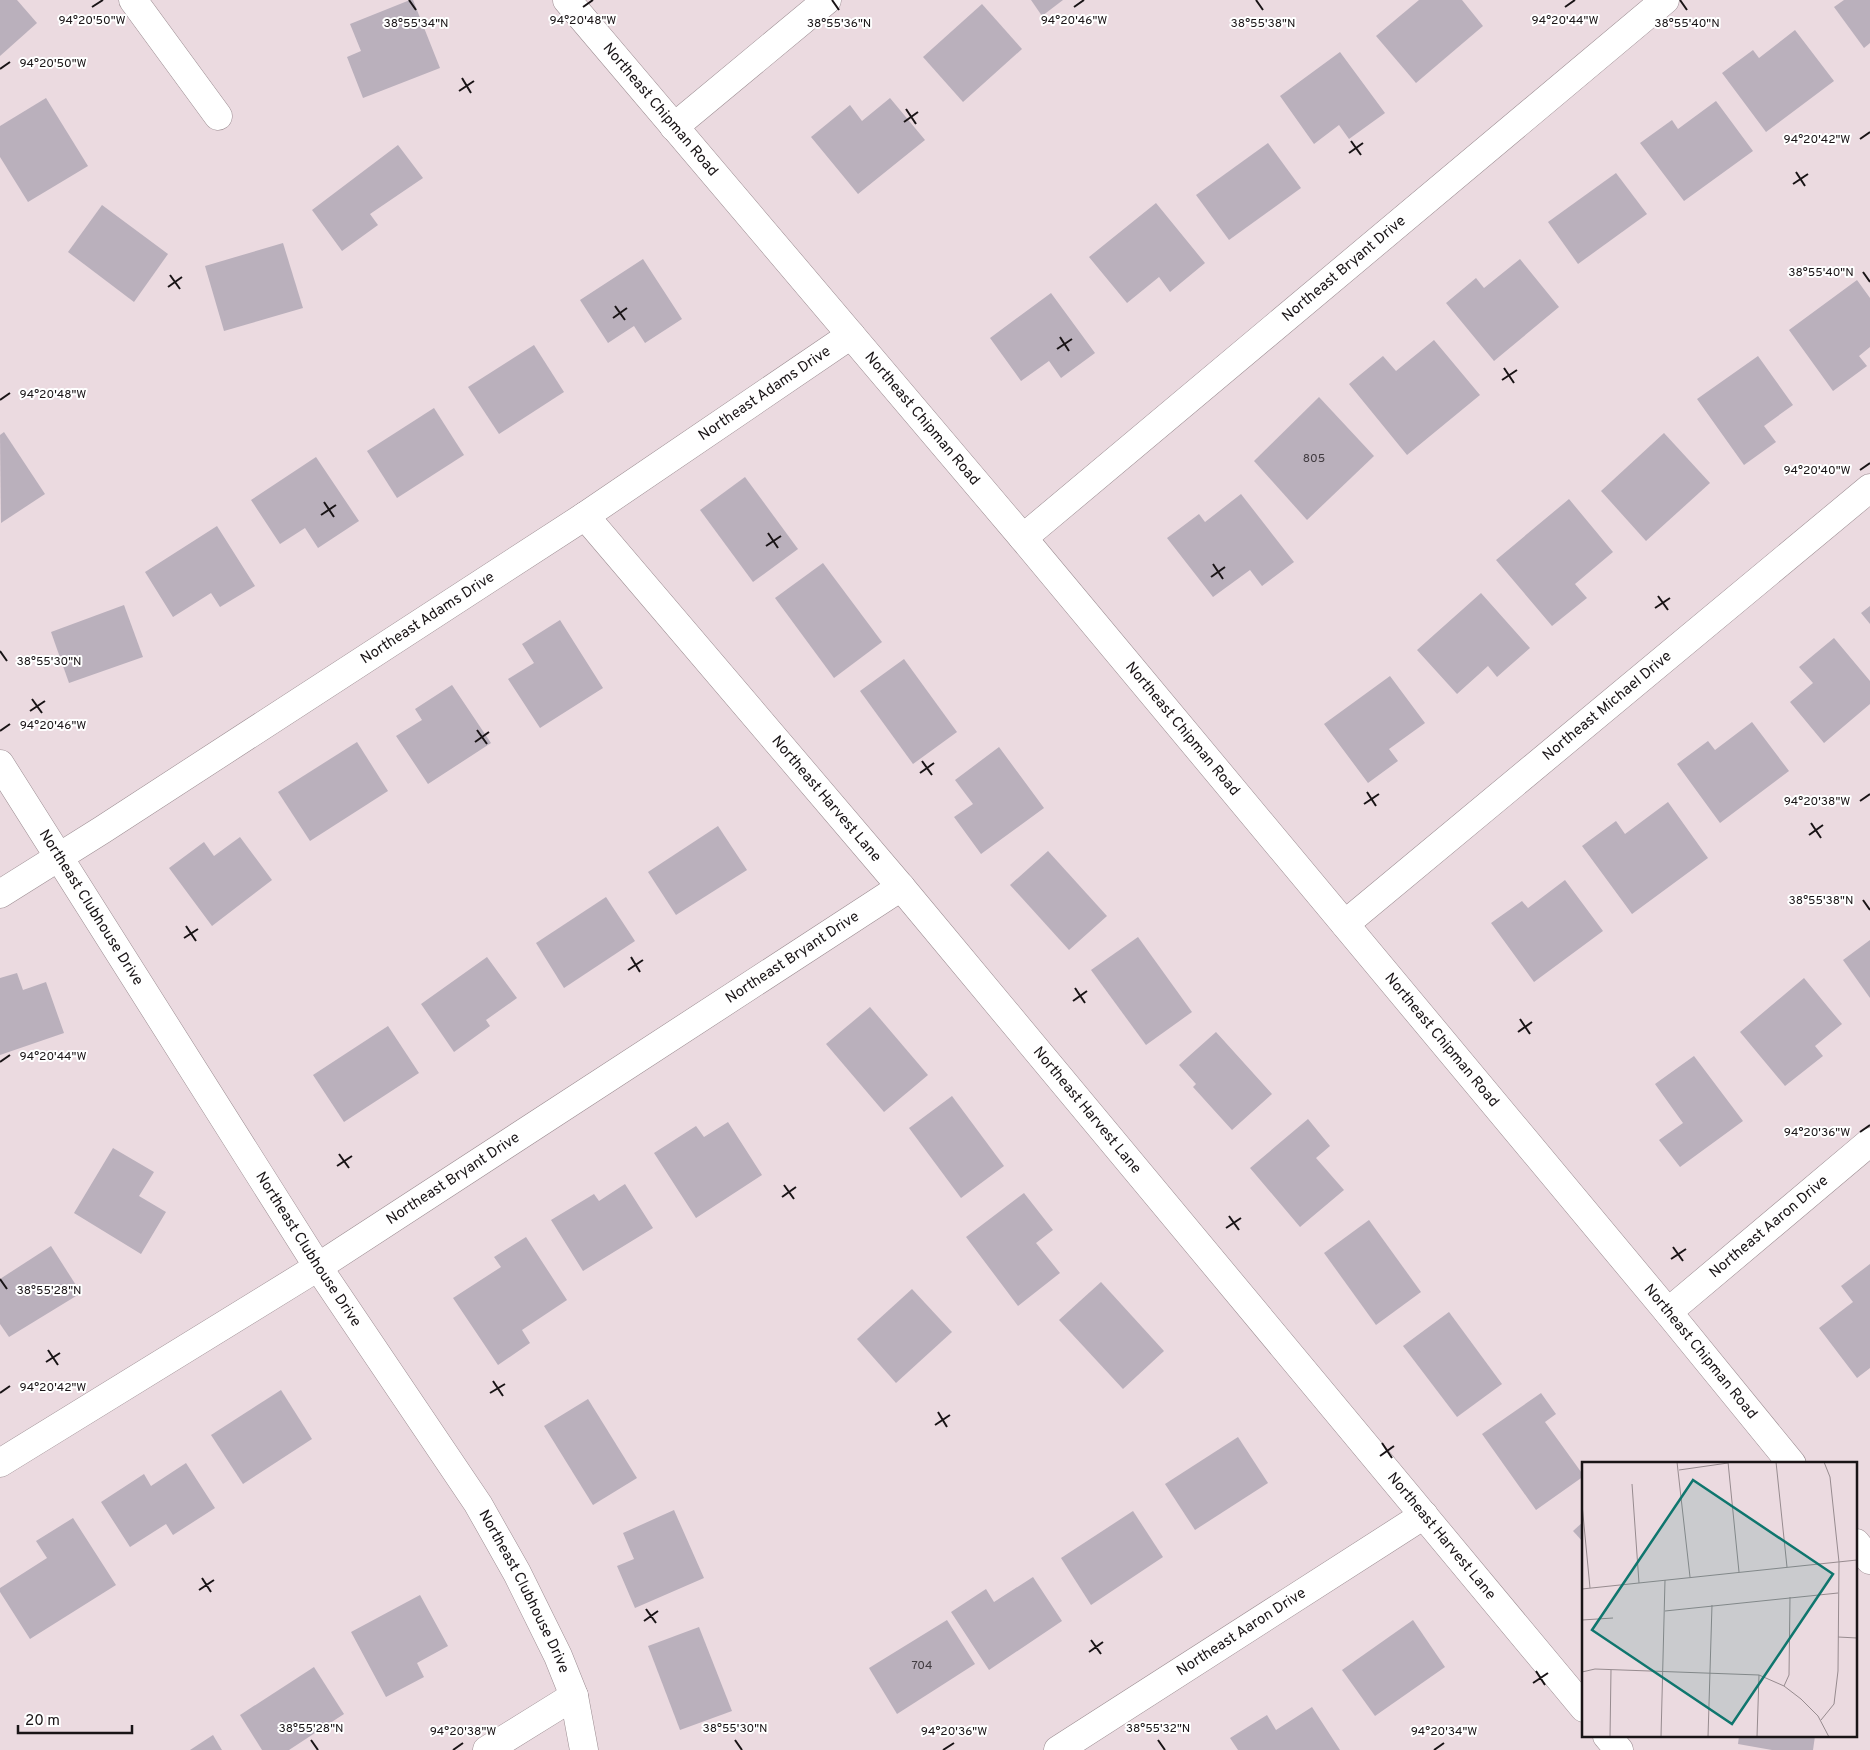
<svg xmlns="http://www.w3.org/2000/svg" width="1870" height="1750" font-family="Overpass,sans-serif">
<rect width="100%" height="100%" fill="#ebdae0"/>
<!-- building -->
<g fill="#bab0bc">
<polygon points="0,0 17,0 37,23 0,56"/>
<polygon points="410,0 413,0 440,68 363,98 347,57 361,51 350,24"/>
<polygon points="1031,0 1063,0 1042,16"/>
<polygon points="1419,0 1462,0 1483,26 1416,83 1376,36"/>
<polygon points="1844,0 1870,0 1870,43 1864,48 1834,7"/>
<polygon points="982,4 1022,49 963,102 923,57"/>
<polygon points="1795,30 1834,81 1766,132 1722,73 1753,50 1759,58"/>
<polygon points="1340,52 1385,113 1349,139 1339,125 1314,144 1280,96"/>
<polygon points="46,98 88,166 28,202 0,157 0,126"/>
<polygon points="890,98 925,140 858,194 811,137 850,105 862,121"/>
<polygon points="1716,101 1753,151 1684,201 1640,143 1672,120 1678,129"/>
<polygon points="1268,143 1301,188 1229,240 1196,195"/>
<polygon points="398,145 423,178 370,214 378,225 342,251 312,210"/>
<polygon points="1616,173 1647,214 1578,264 1548,222"/>
<polygon points="1156,203 1205,263 1170,292 1159,277 1127,303 1089,257"/>
<polygon points="102,205 168,254 134,302 68,252"/>
<polygon points="283,243 303,308 224,331 205,266"/>
<polygon points="643,259 682,319 645,343 634,326 608,343 580,300"/>
<polygon points="1520,259 1559,307 1494,361 1446,303 1476,278 1484,288"/>
<polygon points="1857,280 1870,298 1870,347 1859,356 1867,366 1833,391 1789,330"/>
<polygon points="1051,293 1095,353 1061,378 1049,361 1021,381 990,338"/>
<polygon points="1434,340 1480,395 1407,455 1349,384 1383,356 1396,371"/>
<polygon points="534,345 564,392 499,434 468,387"/>
<polygon points="1758,356 1793,405 1764,426 1776,442 1744,465 1697,399"/>
<polygon points="1319,397 1374,456 1307,520 1254,461"/>
<polygon points="434,408 464,455 397,498 367,451"/>
<polygon points="4,432 45,494 1,523 0,435"/>
<polygon points="1664,433 1710,483 1646,541 1601,491"/>
<polygon points="316,457 359,521 318,548 305,528 280,544 251,500"/>
<polygon points="745,477 798,549 753,582 700,510"/>
<polygon points="1241,494 1294,562 1262,586 1250,570 1213,597 1167,538 1199,514 1205,522"/>
<polygon points="1569,499 1613,552 1575,584 1587,598 1552,626 1496,560"/>
<polygon points="217,526 255,586 220,607 211,593 173,617 145,572"/>
<polygon points="823,563 882,642 834,678 775,598"/>
<polygon points="1481,593 1530,648 1497,677 1488,666 1457,694 1417,650"/>
<polygon points="124,605 143,657 69,683 51,632"/>
<polygon points="1870,606 1870,624 1861,613"/>
<polygon points="560,620 603,688 540,728 508,679 534,663 522,644"/>
<polygon points="1834,638 1870,681 1870,704 1824,743 1790,702 1813,683 1799,667"/>
<polygon points="904,659 957,732 913,764 860,691"/>
<polygon points="1390,676 1425,723 1389,749 1398,761 1368,783 1324,724"/>
<polygon points="452,685 491,743 428,784 396,736 422,720 415,709"/>
<polygon points="1752,722 1789,771 1720,823 1677,764 1708,741 1715,750"/>
<polygon points="357,742 388,791 310,841 278,792"/>
<polygon points="999,747 1044,808 981,854 954,817 973,804 955,780"/>
<polygon points="1668,802 1708,858 1632,914 1582,846 1616,821 1625,834"/>
<polygon points="718,826 747,870 676,915 648,872"/>
<polygon points="240,837 272,880 212,926 169,868 204,842 214,856"/>
<polygon points="1048,851 1107,916 1069,950 1010,885"/>
<polygon points="1565,880 1603,931 1534,982 1491,923 1522,901 1528,908"/>
<polygon points="606,897 635,941 564,988 536,943"/>
<polygon points="1138,937 1192,1012 1146,1045 1091,970"/>
<polygon points="1870,940 1870,998 1843,960"/>
<polygon points="487,957 517,998 486,1020 490,1026 454,1052 421,1004"/>
<polygon points="17,973 23,990 46,982 64,1033 0,1055 0,978"/>
<polygon points="1804,978 1842,1024 1815,1046 1823,1056 1785,1086 1740,1032"/>
<polygon points="870,1007 928,1075 884,1112 826,1044"/>
<polygon points="388,1026 419,1073 344,1122 313,1075"/>
<polygon points="1216,1032 1272,1094 1232,1130 1193,1087 1196,1084 1179,1065"/>
<polygon points="1694,1056 1743,1121 1680,1167 1659,1140 1683,1123 1655,1084"/>
<polygon points="952,1096 1004,1166 961,1198 909,1128"/>
<polygon points="1308,1119 1330,1146 1316,1158 1344,1190 1300,1227 1250,1168"/>
<polygon points="728,1122 762,1175 696,1218 654,1153 696,1126 704,1137"/>
<polygon points="113,1148 154,1172 139,1196 166,1212 141,1254 74,1213"/>
<polygon points="625,1184 653,1228 583,1271 551,1220 594,1194 599,1201"/>
<polygon points="1024,1193 1053,1230 1036,1243 1060,1273 1018,1306 966,1237"/>
<polygon points="1369,1220 1421,1292 1376,1325 1324,1253"/>
<polygon points="526,1237 567,1300 522,1330 530,1343 498,1365 453,1298 501,1267 494,1257"/>
<polygon points="51,1246 81,1293 9,1337 0,1324 0,1279"/>
<polygon points="1870,1264 1870,1368 1857,1378 1819,1328 1853,1302 1841,1286"/>
<polygon points="1101,1282 1164,1351 1123,1389 1059,1320"/>
<polygon points="912,1289 952,1332 896,1383 857,1339"/>
<polygon points="1449,1312 1502,1384 1457,1417 1403,1346"/>
<polygon points="281,1390 312,1439 243,1484 211,1435"/>
<polygon points="1541,1393 1556,1414 1545,1422 1584,1476 1536,1510 1482,1434"/>
<polygon points="588,1399 637,1478 593,1505 544,1426"/>
<polygon points="1238,1437 1268,1483 1195,1530 1165,1484"/>
<polygon points="186,1463 215,1508 173,1535 166,1524 130,1547 101,1502 144,1474 151,1486"/>
<polygon points="674,1510 704,1578 635,1608 617,1566 634,1559 623,1533"/>
<polygon points="1133,1511 1163,1557 1091,1605 1061,1558"/>
<polygon points="73,1518 116,1585 30,1639 0,1592 0,1588 47,1558 36,1541"/>
<polygon points="1584,1521 1584,1543 1573,1531"/>
<polygon points="1033,1577 1062,1621 989,1670 951,1612 986,1589 994,1602"/>
<polygon points="420,1595 448,1646 417,1663 424,1677 386,1697 351,1632"/>
<polygon points="947,1620 975,1664 897,1714 869,1668"/>
<polygon points="1413,1620 1445,1667 1375,1716 1342,1670"/>
<polygon points="699,1627 732,1711 680,1730 648,1646"/>
<polygon points="314,1667 344,1714 289,1750 262,1750 240,1715"/>
<polygon points="1312,1707 1340,1750 1238,1750 1230,1738 1267,1715 1276,1730"/>
<polygon points="213,1735 222,1750 190,1750"/>
<polygon points="1739,1736 1815,1736 1813,1750 1772,1750 1738,1744"/>
</g>
<g fill="none" stroke-linecap="round" stroke-linejoin="round">
<defs>
<g id="minor">
<polyline points="133,0 218,116"/>
<path id="s1" d="M567 0 1023 538 1668 1312 1792 1464"/>
<polyline points="674,127 827,0"/>
<path id="s2" d="M585 516 901 887 1584 1708"/>
<path id="s3" d="M1023 538 1665 0"/>
<path id="s4" d="M0 764 318 1267 478 1504 517 1573 558 1656 574 1696 584 1750"/>
<path id="s5" d="M0 894 102 830 585 516 851 335"/>
<path id="s6" d="M1345 924 1870 488"/>
<path id="s7" d="M1668 1312 1870 1142"/>
<path id="s8" d="M0 1463 318 1267 901 887"/>
<polyline points="1856,1543 1870,1560"/>
<polyline points="1607,1736 1619,1750"/>
<polyline points="487,1750 574,1696"/>
<path id="s9" d="M1058 1750 1424 1515"/>
</g>
</defs>
<!-- minor casing -->
<use href="#minor" stroke="#9c8d92" stroke-width="29"/>
<!-- minor -->
<use href="#minor" stroke="#fff" stroke-width="28"/>
</g>
<!-- ticks -->
<path fill="none" stroke="#191416" stroke-width="2" d="M409 0 416 10M832 0 839 10M1256 0 1263 10M1680 0 1687 10M92 7 103 0M583 7 593 0M1074 7 1084 0M1565 7 1575 0M0 69 10 62M462 78 471 93M459 91 474 81M906 109 916 124M904 122 918 112M1860 139 1870 132M1351 141 1361 155M1349 153 1363 143M1796 172 1805 186M1793 184 1808 174M1863 272 1870 282M170 275 180 289M168 287 182 277M615 306 625 320M613 318 627 308M1060 337 1069 351M1057 349 1072 339M1504 368 1514 383M1502 380 1517 370M0 400 10 393M1860 470 1870 463M324 502 334 517M321 515 336 505M768 533 778 548M766 546 781 536M1213 564 1223 579M1211 577 1225 567M1658 596 1668 610M1655 608 1670 598M0 651 7 661M32 699 42 713M30 711 45 701M477 730 487 744M0 731 10 724M475 742 489 732M922 761 932 775M920 773 934 763M1367 792 1376 806M1860 801 1870 794M1364 804 1379 794M1811 823 1821 838M1809 835 1823 825M1863 900 1870 910M186 926 196 941M184 938 198 929M631 957 640 972M628 970 643 960M1075 988 1085 1003M1073 1001 1087 991M1520 1019 1530 1034M1518 1032 1532 1022M0 1062 10 1055M1860 1132 1870 1125M339 1154 349 1168M337 1166 352 1156M784 1185 794 1199M782 1197 796 1187M1229 1216 1239 1230M1226 1228 1241 1218M1673 1247 1683 1261M1671 1259 1686 1249M0 1279 7 1289M48 1350 58 1365M46 1362 60 1353M493 1381 503 1396M0 1393 10 1386M490 1393 505 1384M938 1412 947 1427M935 1425 950 1415M1382 1443 1392 1458M1380 1456 1394 1446M202 1578 211 1592M199 1590 214 1580M646 1609 656 1623M644 1621 658 1611M1091 1640 1101 1654M1089 1652 1103 1642M1536 1671 1545 1685M1533 1683 1548 1673M311 1740 318 1750M735 1740 742 1750M1158 1740 1165 1750M453 1750 463 1743M943 1750 954 1743M1434 1750 1444 1743"/>
<g text-anchor="middle" dominant-baseline="central" stroke-width="4" stroke-linejoin="round" paint-order="stroke">
<!-- number labels -->
<g font-size="12" fill="#413b40">
<text x="1314" y="459">805</text>
<text x="922" y="1666">704</text>
</g>
<!-- street labels -->
<g font-size="15" fill="#191416" stroke="#fff">
<text stroke="none"><textPath href="#s1" startOffset="144">Northeast Chipman Road</textPath></text>
<text stroke="none"><textPath href="#s3" startOffset="419">Northeast Bryant Drive</textPath></text>
<text stroke="none"><textPath href="#s5" startOffset="914">Northeast Adams Drive</textPath></text>
<text stroke="none"><textPath href="#s1" startOffset="549">Northeast Chipman Road</textPath></text>
<text stroke="none"><textPath href="#s5" startOffset="509">Northeast Adams Drive</textPath></text>
<text stroke="none"><textPath href="#s6" startOffset="341">Northeast Michael Drive</textPath></text>
<text stroke="none"><textPath href="#s1" startOffset="954">Northeast Chipman Road</textPath></text>
<text stroke="none"><textPath href="#s2" startOffset="372">Northeast Harvest Lane</textPath></text>
<text stroke="none"><textPath href="#s4" startOffset="170">Northeast Clubhouse Drive</textPath></text>
<text stroke="none"><textPath href="#s8" startOffset="940">Northeast Bryant Drive</textPath></text>
<text stroke="none"><textPath href="#s1" startOffset="1359">Northeast Chipman Road</textPath></text>
<text stroke="none"><textPath href="#s2" startOffset="778">Northeast Harvest Lane</textPath></text>
<text stroke="none"><textPath href="#s8" startOffset="535">Northeast Bryant Drive</textPath></text>
<text stroke="none"><textPath href="#s7" startOffset="132">Northeast Aaron Drive</textPath></text>
<text stroke="none"><textPath href="#s4" startOffset="575">Northeast Clubhouse Drive</textPath></text>
<text stroke="none"><textPath href="#s1" startOffset="1764">Northeast Chipman Road</textPath></text>
<text stroke="none"><textPath href="#s2" startOffset="1332">Northeast Harvest Lane</textPath></text>
<text stroke="none"><textPath href="#s4" startOffset="980">Northeast Clubhouse Drive</textPath></text>
<text stroke="none"><textPath href="#s9" startOffset="218">Northeast Aaron Drive</textPath></text>
</g>
</g>
<!-- overview -->
<g transform="translate(1582 1462)">
<rect width="275" height="275" fill="#ebdae0"/>
<path fill="none" stroke="#978b8f" stroke-width="1" d="M95 0 108 115M146 0 157 110M194 0 205 105M97 8 146 1M50 22 57 121M0 42 8 126M0 127 275 98M83 149 256 131M0 158 31 156M256 175 275 176M0 210 13 207 177 213 202 224 219 237 236 254 247 275M202 224 207 213 208 135M239 258 252 242 256 209 257 100 248 15 242 0M28 275 29 208M79 275 83 118M126 275 130 143M175 275 177 213"/>
<path fill="#0f766e" fill-opacity="0.15" stroke="#0f766e" stroke-width="2.5" d="M111 18 251 112 150 262 10 168Z"/>
<rect width="275" height="275" fill="none" stroke="#191416" stroke-width="2.5"/>
</g>
<g font-size="12" text-anchor="middle" fill="#191416" stroke="#fff" stroke-width="4" stroke-linejoin="round" paint-order="stroke">
<text x="92" y="24">94°20'50"W</text>
<text x="1565" y="24">94°20'44"W</text>
<text x="583" y="24">94°20'48"W</text>
<text x="1074" y="24">94°20'46"W</text>
<text x="416" y="27">38°55'34"N</text>
<text x="839" y="27">38°55'36"N</text>
<text x="1263" y="27">38°55'38"N</text>
<text x="1687" y="27">38°55'40"N</text>
<text x="53" y="67">94°20'50"W</text>
<text x="1817" y="143">94°20'42"W</text>
<text x="1821" y="276">38°55'40"N</text>
<text x="53" y="398">94°20'48"W</text>
<text x="1817" y="474">94°20'40"W</text>
<text x="49" y="665">38°55'30"N</text>
<text x="53" y="729">94°20'46"W</text>
<text x="1817" y="805">94°20'38"W</text>
<text x="1821" y="904">38°55'38"N</text>
<text x="53" y="1060">94°20'44"W</text>
<text x="1817" y="1136">94°20'36"W</text>
<text x="49" y="1294">38°55'28"N</text>
<text x="53" y="1391">94°20'42"W</text>
<text x="311" y="1732">38°55'28"N</text>
<text x="735" y="1732">38°55'30"N</text>
<text x="1158" y="1732">38°55'32"N</text>
<text x="463" y="1735">94°20'38"W</text>
<text x="954" y="1735">94°20'36"W</text>
<text x="1444" y="1735">94°20'34"W</text>
</g>
<!-- scale -->
<path d="M18 1725v8h114v-8" fill="none" stroke="#191416" stroke-width="2.5"/>
<text x="25" y="1725" font-size="15" fill="#191416" stroke="#ffffff" stroke-width="4" paint-order="stroke">20 m</text>
</svg>
